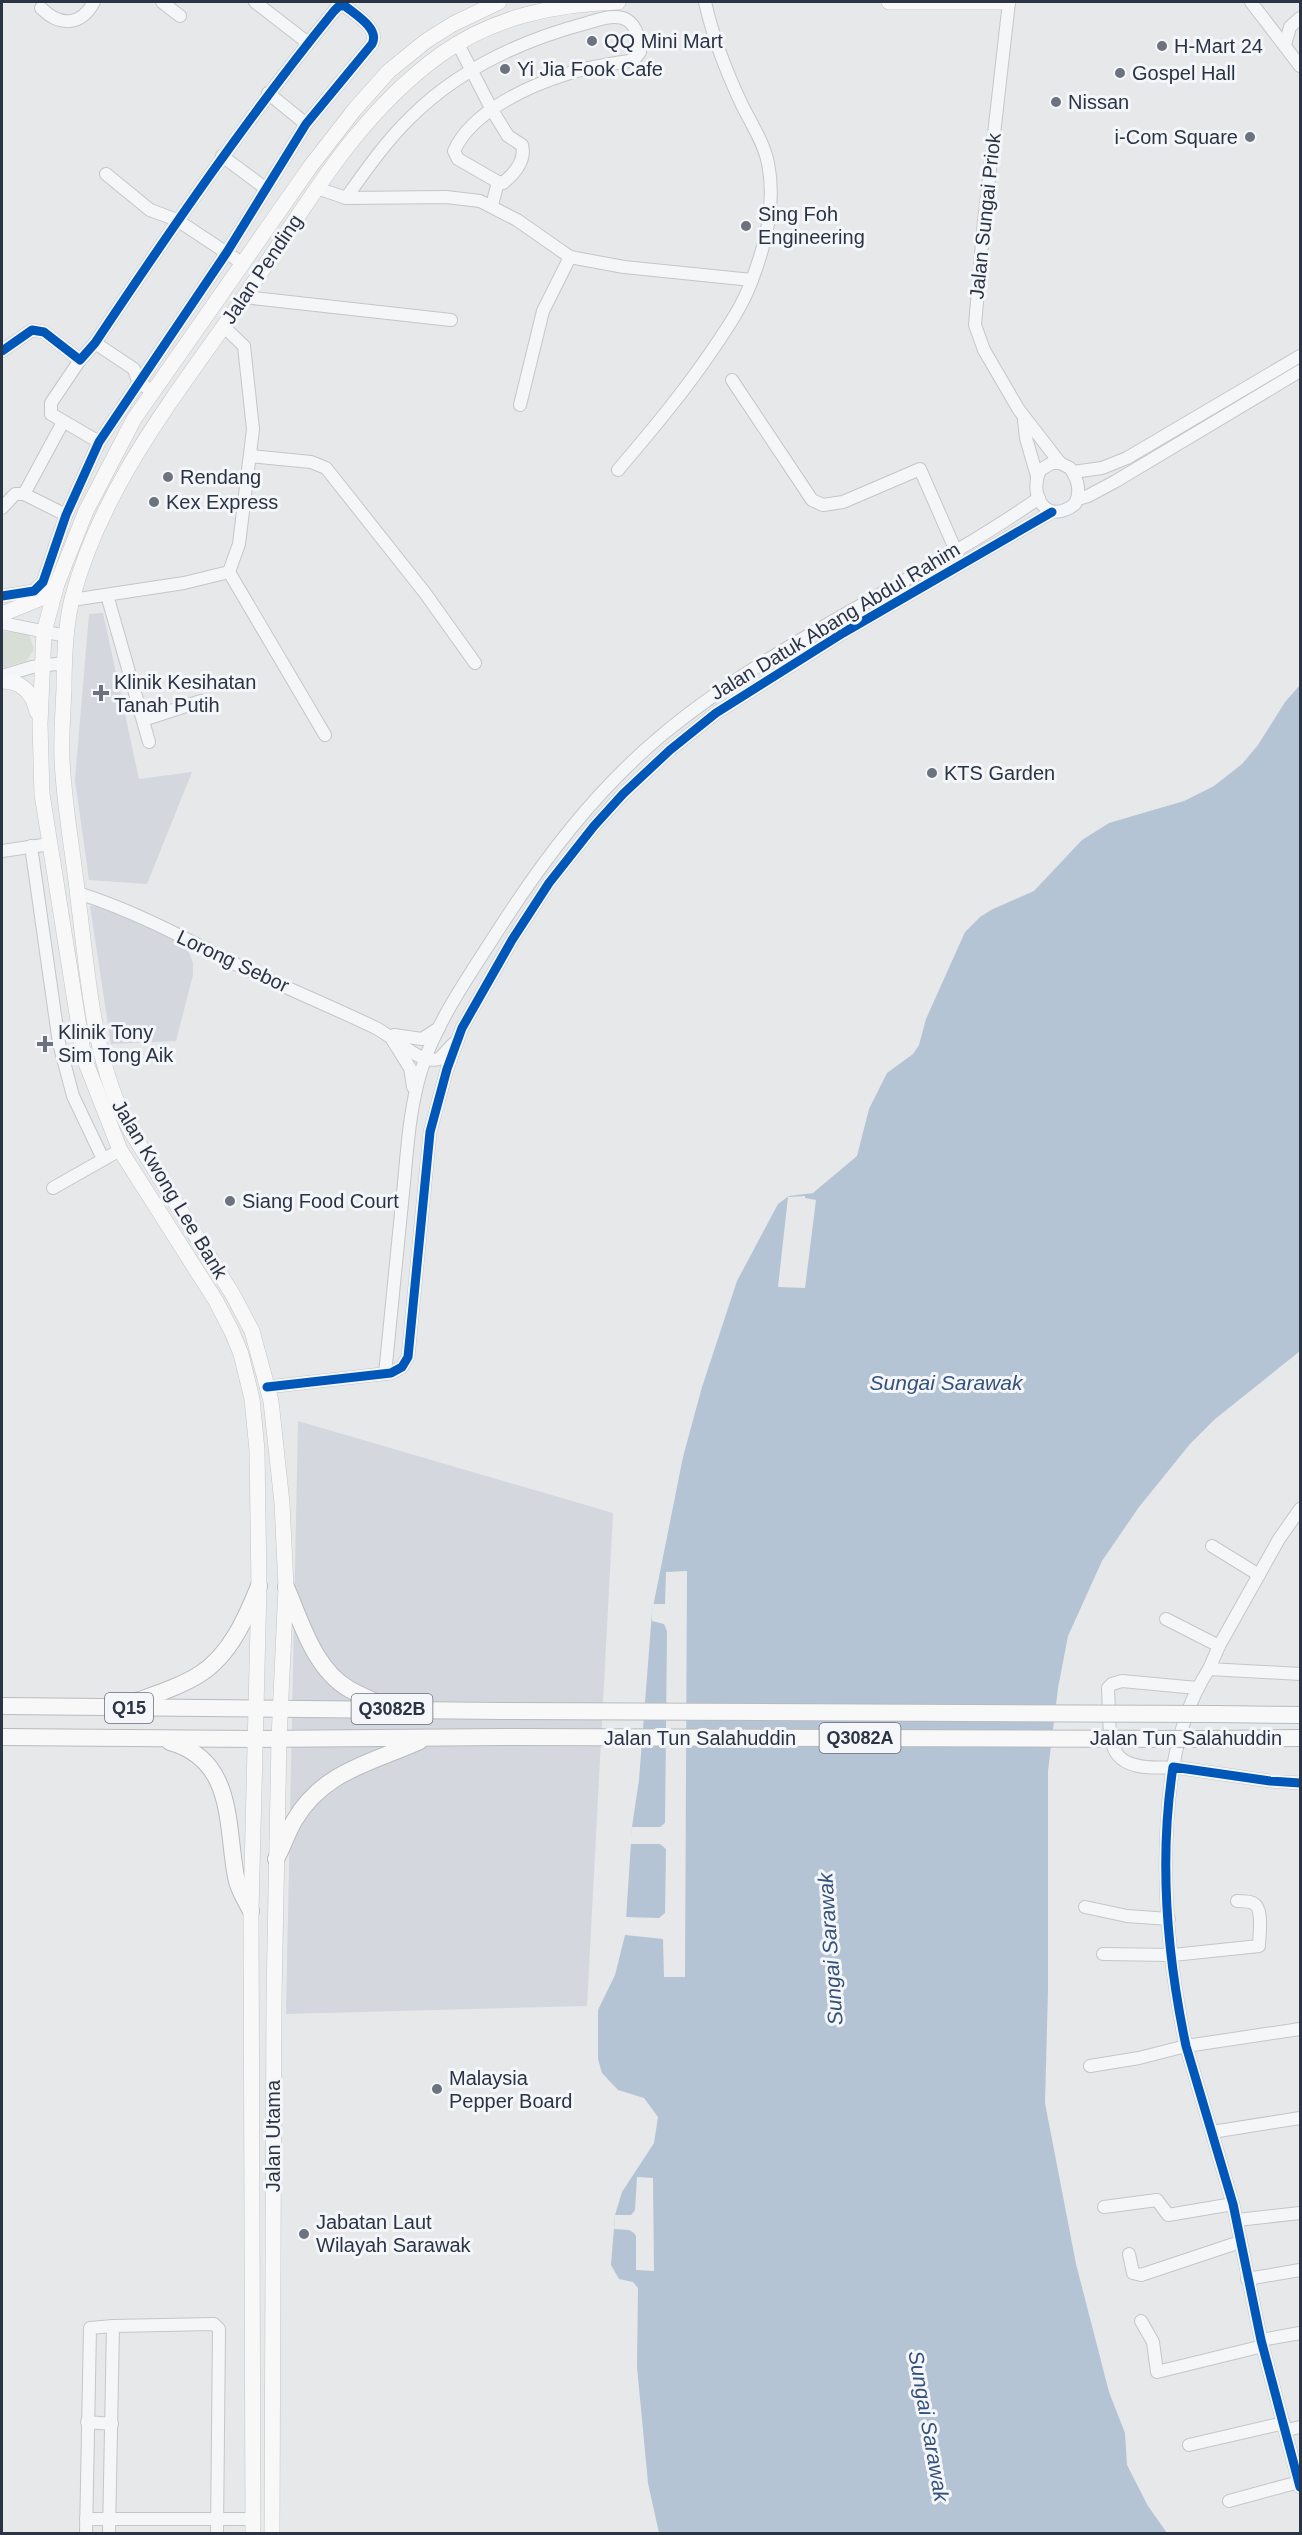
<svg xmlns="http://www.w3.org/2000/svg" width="1302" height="2535" font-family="Helvetica,sans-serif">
<rect width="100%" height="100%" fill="#e6e8ea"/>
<!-- built -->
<g fill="#d4d7dd">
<polygon points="103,613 139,779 192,772 147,884 89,880 75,780 89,614"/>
<polygon points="90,906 124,909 187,947 193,963 193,975 176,1041 111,1044"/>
<polygon points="298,1421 613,1513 587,2006 286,2014"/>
</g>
<!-- green -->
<polygon fill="#d6ded6" points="2,631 29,634 34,650 26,661 2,668"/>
<!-- water -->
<polygon fill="#b4c4d5" points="1300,685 1300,1351 1215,1419 1190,1444 1139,1507 1102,1561 1068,1636 1058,1688 1048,1771 1048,1990 1045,2103 1076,2264 1109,2392 1125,2433 1127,2465 1148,2506 1167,2533 659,2533 648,2483 637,2367 638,2288 633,2282 619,2279 611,2265 615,2215 622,2192 654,2143 658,2117 644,2098 618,2090 602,2073 598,2059 598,2010 615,1975 625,1935 632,1827 639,1780 652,1612 683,1457 702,1387 737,1281 778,1204 789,1196 813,1193 857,1156 869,1109 887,1073 913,1054 919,1045 926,1019 965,932 980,917 991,910 1034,891 1082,840 1109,823 1184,801 1214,786 1242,764 1258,745 1285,702"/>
<!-- pier -->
<g fill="#e6e8ea">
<polygon points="805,1196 805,1198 816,1200 805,1288 778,1287 788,1197"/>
<polygon points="687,1571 685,1977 664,1977 663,1939 625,1935 625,1917 659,1918 665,1913 666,1849 660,1844 631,1844 631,1836 632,1827 660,1827 665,1823 667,1631 664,1624 652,1621 652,1612 653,1604 665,1604 666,1572"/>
<polygon points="637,2177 653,2178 654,2271 636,2270 636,2236 634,2233 629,2230 614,2229 615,2215 631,2215 635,2210"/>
</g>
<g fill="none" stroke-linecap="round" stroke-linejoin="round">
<defs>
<g id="minor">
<polyline points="162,2 180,16"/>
<polyline points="255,2 308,43"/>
<path d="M705 2C713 38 726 71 742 105 751 123 764 143 768 163 776 203 766 243 752 280"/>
<polyline points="1009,2 983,231 975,325 984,350 1019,410 1060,463"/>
<polyline points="1251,2 1300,66"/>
<path d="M41 8C60 27 81 26 94 2"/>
<path d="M458 44 492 110 508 136 522 145C526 160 514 174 503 183L498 182"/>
<polyline points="1285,45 1290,27 1300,18"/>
<polyline points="268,93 306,124"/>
<polyline points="222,156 265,188"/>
<polyline points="106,174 150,210 177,220 242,263"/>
<path d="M317 188 346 198 446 197 480 201 517 220 570 257 624 267 752 280C743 305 728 327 713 349 684 392 651 431 618 470"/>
<path d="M346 198C366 170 386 141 411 117 459 69 523 40 587 23 598 20 616 13 627 20 638 27 639 40 640 52L634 60C613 64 590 66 570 73 530 85 472 111 454 151L458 159 498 182 492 205"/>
<polyline points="244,297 451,320"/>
<polyline points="223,326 244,346 253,429 239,544 229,572 325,735"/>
<polyline points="95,343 134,369 138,381 152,392"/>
<path d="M2 351 32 330 44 332 80 360 95 343C171 229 248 117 334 11L339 6H345C356 15 380 29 372 44L306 124 227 252 99 442 66 515 43 582 34 591 2 596"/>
<polyline points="80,360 51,403 51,414 99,442"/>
<polyline points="732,380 812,500 823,505 843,502 920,469 956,551"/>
<polyline points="520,405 543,311 570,257"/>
<polyline points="1024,420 1026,438 1037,476"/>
<polyline points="250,456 311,462 326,468 425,593 475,663"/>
<path d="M1052 463H1060L1070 468C1078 479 1081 492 1075 504 1047 526 1028 496 1040 470Z"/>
<polyline points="1073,472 1102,468 1127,458 1300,356"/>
<polyline points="24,494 63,422"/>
<polyline points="1078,499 1088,496 1116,481 1300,371"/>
<polyline points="2,508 15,494 24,494 66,515"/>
<polyline points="107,595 149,742"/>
<polyline points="72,600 184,583 229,572"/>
<polyline points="2,623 66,636"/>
<polyline points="2,676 32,667 64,663"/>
<polyline points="143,720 201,701"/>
<polyline points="31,846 59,1043 73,1096 103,1159"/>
<polyline points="2,851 50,844"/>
<path d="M78 893C132 910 181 936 231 962 279 985 328 1005 376 1028 394 1037 420 1065 439 1059L453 1044"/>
<polyline points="394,1035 422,1039 439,1028"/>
<polyline points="393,1041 410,1068 413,1087"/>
<polyline points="53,1188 120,1150"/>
<path d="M385 1374C391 1314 397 1253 403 1193 407 1153 409 1110 421 1071 436 1022 469 976 497 932 543 860 595 791 662 735 776 640 917 583 1039 498"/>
<polyline points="267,1387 391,1373 402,1367 408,1357 430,1132 447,1069 462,1028 512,940 549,883 594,826 623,794 670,750 716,713 843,633 1052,512"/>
<polyline points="1300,1509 1279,1539 1219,1646 1209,1669 1300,1674"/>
<polyline points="1212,1546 1259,1575"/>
<polyline points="1166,1619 1219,1646"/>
<path d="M1197 1688 1122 1681 1112 1684 1108 1688C1111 1745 1102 1772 1173 1767 1179 1733 1190 1698 1209 1669"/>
<path d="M1300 1783 1270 1781 1173 1767C1159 1858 1167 1956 1186 2046L1233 2204 1261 2340 1300 2487"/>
<polyline points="1085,1907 1127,1916 1169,1919"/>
<path d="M1103 1954 1173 1955 1259 1946C1259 1936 1264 1908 1253 1903 1248 1901 1242 1901 1237 1901"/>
<polyline points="1090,2066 1139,2058 1186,2046 1300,2029"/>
<polyline points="1212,2132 1300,2118"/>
<polyline points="1104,2207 1157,2200 1168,2215 1233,2204"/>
<polyline points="1237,2220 1300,2213"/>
<polyline points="1129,2254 1133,2273 1141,2275 1240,2242"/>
<polyline points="1247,2279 1300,2270"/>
<polyline points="1141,2321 1153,2342 1157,2372 1263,2346"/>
<polyline points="1261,2340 1300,2333"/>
<polyline points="87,2422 112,2424"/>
<polyline points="1287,2430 1300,2427"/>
<polyline points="1189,2445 1284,2423"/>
<polyline points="1229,2501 1299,2482"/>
<polyline points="86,2519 253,2519"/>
<polyline points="86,2534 90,2328 113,2326"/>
<polyline points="109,2534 113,2326 214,2324 219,2329 217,2534"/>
</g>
<g id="major">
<polyline points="889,2 1008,2"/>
<polyline points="2,614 44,597 56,585"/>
<path d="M2 681C22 681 33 693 37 712"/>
<polyline points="253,2534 251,1911 259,1586 257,1450 252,1399 241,1354 232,1332 216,1301 120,1150 84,1058 42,794 40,724 44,632 57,584 86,511 134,419 310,167 355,109 389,71 426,41 453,24 499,2"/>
<path d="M272 2534 274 1998 279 1739 286 1587 282 1503 271 1401 252 1331 233 1295 129 1128C92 1058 88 974 78 898 73 851 64 806 62 759 61 736 63 712 64 689 64 659 65 628 72 599 101 489 172 400 236 309 298 220 350 120 440 55 493 17 554 4 618 2"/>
</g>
<g id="highway">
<path d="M286 1587C301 1621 314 1669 349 1689 361 1696 374 1701 387 1707"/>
<path d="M126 1705C150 1696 178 1688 200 1674 230 1655 246 1618 259 1586"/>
<polyline points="2,1706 504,1711"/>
<polyline points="1215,1714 1300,1715"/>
<polyline points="2,1737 254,1739 506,1737"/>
<polyline points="1214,1739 1300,1738"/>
<path d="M170 1742C235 1760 226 1825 236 1877 238 1889 245 1900 251 1911"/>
<path d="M276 1859C283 1847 287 1833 294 1821 323 1771 371 1763 420 1741"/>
</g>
</defs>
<!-- minor casing -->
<use href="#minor" stroke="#c4c6c8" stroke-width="14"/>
<!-- major casing -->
<use href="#major" stroke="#c2c5c8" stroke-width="16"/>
<!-- highway casing -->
<use href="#highway" stroke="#b8bbbf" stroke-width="18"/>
<!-- minor -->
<use href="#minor" stroke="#f5f6f7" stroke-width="12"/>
<!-- major -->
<use href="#major" stroke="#f8f8f8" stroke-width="15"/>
<!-- highway -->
<use href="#highway" stroke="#f8f8f8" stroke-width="16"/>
<defs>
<g id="highway-bridge">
<polyline points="504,1711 1215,1714"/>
<polyline points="506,1737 1214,1739"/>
</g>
</defs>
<!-- highway-bridge casing -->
<use href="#highway-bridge" stroke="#b8bbbf" stroke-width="18" stroke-linecap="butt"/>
<!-- highway-bridge -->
<use href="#highway-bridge" stroke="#f8f8f8" stroke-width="16"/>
<defs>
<g id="cycleway">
<path d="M2 351 32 330 44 332 80 360 95 343C171 229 248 117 334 11L339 6H345C356 15 380 29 372 44L306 124 227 252 99 442 66 515 43 582 34 591 2 596"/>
<polyline points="267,1387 391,1373 402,1367 408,1357 430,1132 447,1069 462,1028 512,940 549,883 594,826 623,794 670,750 716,713 843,633 1052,512"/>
<path d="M1300 1783 1270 1781 1173 1767C1159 1858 1167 1956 1186 2046L1233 2204 1261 2340 1300 2487"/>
</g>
</defs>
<!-- cycleway casing -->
<use href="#cycleway" stroke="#f4f6f9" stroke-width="13"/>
<!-- cycleway -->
<use href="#cycleway" stroke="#0057b8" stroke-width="9"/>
</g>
<!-- markers -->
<g fill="#6c737f" stroke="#f4f6f9" stroke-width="2">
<circle cx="592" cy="41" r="6"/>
<circle cx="1162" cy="46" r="6"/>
<circle cx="505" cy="69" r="6"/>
<circle cx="1120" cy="73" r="6"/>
<circle cx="1056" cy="102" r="6"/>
<circle cx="1250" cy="137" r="6"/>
<circle cx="746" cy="226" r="6"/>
<circle cx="168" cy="477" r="6"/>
<circle cx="154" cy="502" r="6"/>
<path d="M98 684h6v6h6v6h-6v6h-6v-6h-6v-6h6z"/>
<circle cx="932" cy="773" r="6"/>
<path d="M42 1035h6v6h6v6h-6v6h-6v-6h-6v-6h6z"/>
<circle cx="230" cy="1201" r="6"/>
<circle cx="437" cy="2089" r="6"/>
<circle cx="304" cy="2234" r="6"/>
</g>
<g text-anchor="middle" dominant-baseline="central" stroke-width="6" stroke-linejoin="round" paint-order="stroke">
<!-- shield labels -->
<g fill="#f4f6f9" stroke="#676e7b" stroke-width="1.5">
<rect x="105" y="1693" width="48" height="30" rx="4.5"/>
<rect x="351.5" y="1694" width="81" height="30" rx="4.5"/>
<rect x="819.5" y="1723" width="81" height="30" rx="4.5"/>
</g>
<g font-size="18" font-weight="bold" fill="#2b3445">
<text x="129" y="1708">Q15</text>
<text x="392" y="1709">Q3082B</text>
<text x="860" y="1738">Q3082A</text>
</g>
<!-- poi labels -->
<g font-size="20" fill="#2b3445" stroke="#f4f6f9" text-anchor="start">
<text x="604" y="41">QQ Mini Mart</text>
<text x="1174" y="46">H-Mart 24</text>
<text x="517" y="69">Yi Jia Fook Cafe</text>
<text x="1132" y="73">Gospel Hall</text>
<text x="1068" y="102">Nissan</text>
<text x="1238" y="137" text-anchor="end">i-Com Square</text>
<text x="758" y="214">Sing Foh<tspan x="758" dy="23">Engineering</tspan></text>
<text x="180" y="477">Rendang</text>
<text x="166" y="502">Kex Express</text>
<text x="114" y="682">Klinik Kesihatan<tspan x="114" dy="23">Tanah Putih</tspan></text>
<text x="944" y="773">KTS Garden</text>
<text x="58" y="1032">Klinik Tony<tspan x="58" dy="23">Sim Tong Aik</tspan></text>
<text x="242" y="1201">Siang Food Court</text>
<text x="449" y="2078">Malaysia<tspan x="449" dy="23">Pepper Board</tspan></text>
<text x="316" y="2222">Jabatan Laut<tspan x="316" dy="23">Wilayah Sarawak</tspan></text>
</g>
<!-- street labels -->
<g font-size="20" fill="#2b3445" stroke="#f4f6f9">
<text transform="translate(985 216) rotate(-84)">Jalan Sungai Priok</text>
<text transform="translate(262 269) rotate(-56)">Jalan Pending</text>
<text transform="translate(835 621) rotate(-31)">Jalan Datuk Abang Abdul Rahim</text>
<text transform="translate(233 961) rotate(25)">Lorong Sebor</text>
<text transform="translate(170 1189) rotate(59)">Jalan Kwong Lee Bank</text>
<text x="700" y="1738">Jalan Tun Salahuddin</text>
<text x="1186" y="1738">Jalan Tun Salahuddin</text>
<text transform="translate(273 2136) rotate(-90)">Jalan Utama</text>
</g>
<!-- water labels -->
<g font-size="21" font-style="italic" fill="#34527a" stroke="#f4f6f9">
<text x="946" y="1382">Sungai Sarawak</text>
<text transform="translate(830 1949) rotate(-94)">Sungai Sarawak</text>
<text transform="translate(929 2426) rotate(80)">Sungai Sarawak</text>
</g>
</g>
<!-- border -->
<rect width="1302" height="2535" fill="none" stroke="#2b3445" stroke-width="6"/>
</svg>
